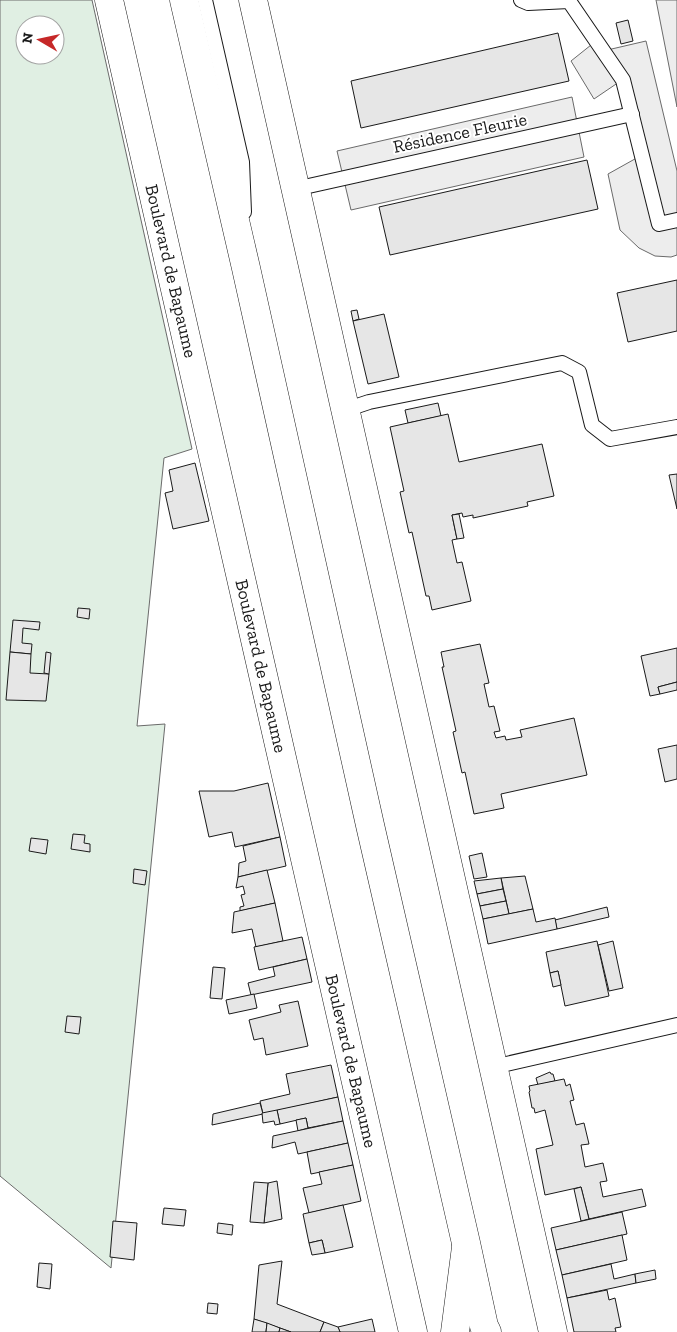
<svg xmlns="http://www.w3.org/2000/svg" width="677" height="1332" font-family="'Zilla Slab',serif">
<rect width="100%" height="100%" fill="#fff"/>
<!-- green -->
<path fill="#e0efe3" stroke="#6a6a6a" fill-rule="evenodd" d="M0 0H92L192 449 164 458 137 726 165 724 111 1268 0 1176ZM25 25H55V55H25Z"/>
<!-- parking -->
<g fill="#ededed" stroke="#6a6a6a">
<polygon points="656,0 677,0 677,107"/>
<polygon points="596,41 603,51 646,41 677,171 677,255 671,257 655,256 639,248 620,230 608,174 642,155 622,80 594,99 571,61"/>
<polygon points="572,97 584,157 351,210 337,151"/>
</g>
<!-- building -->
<g fill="#e6e6e6" stroke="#1a1a1a">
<polygon points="628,20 633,41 621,44 616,23"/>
<polygon points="558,33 569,81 361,128 351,81"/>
<polygon points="587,160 598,209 390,255 379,207"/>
<polygon points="677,280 677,331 628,342 617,293"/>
<polygon points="357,310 359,319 353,321 351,311"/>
<polygon points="384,314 399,377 368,384 353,321"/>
<polygon points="438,403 441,416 408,423 405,410"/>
<polygon points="448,414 459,462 542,444 554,496 527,502 528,506 473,518 473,515 463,517 462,513 452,515 457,539 452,540 457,563 462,562 471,601 432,610 429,596 426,596 412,532 409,533 400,492 404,491 390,427"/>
<polygon points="195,463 209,521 173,529 165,493 173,491 169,470"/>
<polygon points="677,474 677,509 669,475"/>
<polygon points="459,514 464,538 457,539 452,515"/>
<polygon points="78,608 90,609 89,619 77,617"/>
<polygon points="13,620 40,622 39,630 23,628 22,643 32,644 31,654 10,652"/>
<polygon points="480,644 489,683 484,684 489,707 494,706 500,731 494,732 496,738 505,736 506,740 522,737 520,730 574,718 587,775 501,794 504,808 474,814 465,772 462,773 453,732 456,731 442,667 444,667 441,652"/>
<polygon points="677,648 677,682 658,687 660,694 650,696 641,656"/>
<polygon points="10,652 31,654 30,673 49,674 46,701 6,700"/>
<polygon points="46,652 51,653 49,674 44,673"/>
<polygon points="677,682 677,690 660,694 658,687"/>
<polygon points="677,745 677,779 665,782 658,749"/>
<polygon points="268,783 280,837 235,847 232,832 209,837 199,791 234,791"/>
<polygon points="73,834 85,835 84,843 90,844 90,852 71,849"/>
<polygon points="280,837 286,866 238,877 239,863 246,861 243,846"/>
<polygon points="31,838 48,840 46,854 29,851"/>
<polygon points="482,853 487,877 474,879 469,856"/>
<polygon points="134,869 147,871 145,885 133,883"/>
<polygon points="267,870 275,903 240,911 240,907 244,906 241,895 245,894 243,886 236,888 238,877"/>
<polygon points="525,876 533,909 509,914 501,878"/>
<polygon points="501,878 503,889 477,894 474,881"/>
<polygon points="503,889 506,901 480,906 477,894"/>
<polygon points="506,901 509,914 483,919 480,906"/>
<polygon points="275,903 283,941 256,947 252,929 232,933 234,912"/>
<polygon points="607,907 609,917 557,929 555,920"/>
<polygon points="533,909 536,922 555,918 557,929 488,944 483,919"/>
<polygon points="302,937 307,959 259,970 254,947"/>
<polygon points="597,941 609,996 565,1006 558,971 550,973 546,952"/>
<polygon points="613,941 623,988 609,991 598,945"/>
<polygon points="307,959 312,982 251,995 248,983 275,976 273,967"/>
<polygon points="213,967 225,968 222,999 210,998"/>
<polygon points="558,971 561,985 553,987 550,973"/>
<polygon points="254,994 257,1008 229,1014 226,1000"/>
<polygon points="298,1001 308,1046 266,1055 263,1038 254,1040 249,1020 281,1012 279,1005"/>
<polygon points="67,1016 81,1017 79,1034 65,1032"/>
<polygon points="331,1065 338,1097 263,1114 260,1101 290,1094 286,1074"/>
<polygon points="550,1072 551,1074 553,1074 555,1081 538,1085 536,1078"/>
<polygon points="564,1079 566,1086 570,1084 574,1100 570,1101 576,1125 584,1123 589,1144 581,1145 585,1167 603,1163 607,1181 600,1182 603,1197 642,1189 646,1206 589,1219 581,1187 545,1195 536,1149 553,1145 545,1110 535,1113 534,1108 532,1108 529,1092 530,1091 529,1086"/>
<polygon points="338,1097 343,1121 308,1128 306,1118 280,1124 277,1110"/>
<polygon points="260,1103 263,1114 212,1125 213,1114"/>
<polygon points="277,1110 280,1124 275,1125 274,1121 263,1123 262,1113"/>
<polygon points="306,1118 308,1128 298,1131 296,1120"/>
<polygon points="343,1121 348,1143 298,1154 295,1142 272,1148 273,1136"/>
<polygon points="348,1143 353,1165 311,1174 307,1152"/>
<polygon points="353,1165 361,1201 309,1213 303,1188 322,1184 319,1172"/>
<polygon points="277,1181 282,1219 264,1223 268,1183"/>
<polygon points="254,1182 268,1183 264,1223 250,1222"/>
<polygon points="581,1187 589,1219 581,1221 574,1189"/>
<polygon points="343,1205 353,1247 325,1253 322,1240 309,1243 303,1214"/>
<polygon points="164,1208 186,1210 184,1226 162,1224"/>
<polygon points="622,1212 627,1234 556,1250 551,1228"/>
<polygon points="113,1221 137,1223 134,1260 110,1257"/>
<polygon points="218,1223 233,1225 232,1235 217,1233"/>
<polygon points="622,1235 627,1260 562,1275 556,1250"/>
<polygon points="322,1240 325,1253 312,1255 309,1243"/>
<polygon points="282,1261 277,1304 324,1322 320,1332 291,1332 254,1319 259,1265"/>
<polygon points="39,1263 52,1264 50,1289 37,1287"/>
<polygon points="611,1264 614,1279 635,1274 636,1283 567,1298 562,1275"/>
<polygon points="655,1270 656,1279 636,1283 635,1274"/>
<polygon points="607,1290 609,1300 615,1298 621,1327 615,1328 616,1332 574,1332 567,1298"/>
<polygon points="208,1303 218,1304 217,1314 207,1313"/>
<polygon points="254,1319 267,1323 266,1332 252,1332"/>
<polygon points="372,1319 375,1332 340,1332 338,1327"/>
<polygon points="324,1322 338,1327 340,1332 320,1332"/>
<polygon points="267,1323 280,1328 279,1332 266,1332"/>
<polygon points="280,1328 291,1332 279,1332"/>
</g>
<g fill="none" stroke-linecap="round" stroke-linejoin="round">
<defs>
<g id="lane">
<polyline points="205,0 242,162 244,212"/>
<polyline points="521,0 528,3 569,1 623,80 659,224 677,220"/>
<polyline points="295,189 632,114"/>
<polyline points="345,410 369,402 562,363 579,372 592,425 610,439 677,427"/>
<polyline points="493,1067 677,1025"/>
</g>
<g id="street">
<polyline points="109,0 413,1332"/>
<polyline points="253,0 553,1332"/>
<polyline points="455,1332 466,1247"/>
</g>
<polyline id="primary" points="184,0 246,268 370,825 466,1243 484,1326 487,1332"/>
</defs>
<!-- lane casing -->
<use href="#lane" stroke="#1a1a1a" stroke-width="16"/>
<!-- street casing -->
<use href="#street" stroke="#1a1a1a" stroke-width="29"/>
<!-- primary casing -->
<use href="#primary" stroke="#1a1a1a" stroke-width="29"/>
<!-- lane -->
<use href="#lane" stroke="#fff" stroke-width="14"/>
<!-- street -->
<use href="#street" stroke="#fff" stroke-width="28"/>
<!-- primary -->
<use href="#primary" stroke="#fff" stroke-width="28"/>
</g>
<g text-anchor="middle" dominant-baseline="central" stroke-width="4" stroke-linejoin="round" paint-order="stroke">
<!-- street labels -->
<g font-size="18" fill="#1a1a1a" stroke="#fff">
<text transform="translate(460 133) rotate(-12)">Résidence Fleurie</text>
<text transform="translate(171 271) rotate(77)">Boulevard de Bapaume</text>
<text transform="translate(261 666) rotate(77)">Boulevard de Bapaume</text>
<text transform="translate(351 1061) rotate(77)">Boulevard de Bapaume</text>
</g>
</g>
<!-- north arrow -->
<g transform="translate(40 40) rotate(279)"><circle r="24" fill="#ffffff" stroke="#a3a3a3"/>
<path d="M0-4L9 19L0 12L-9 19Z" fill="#c62828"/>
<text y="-8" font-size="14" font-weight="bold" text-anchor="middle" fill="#1a1a1a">N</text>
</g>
</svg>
